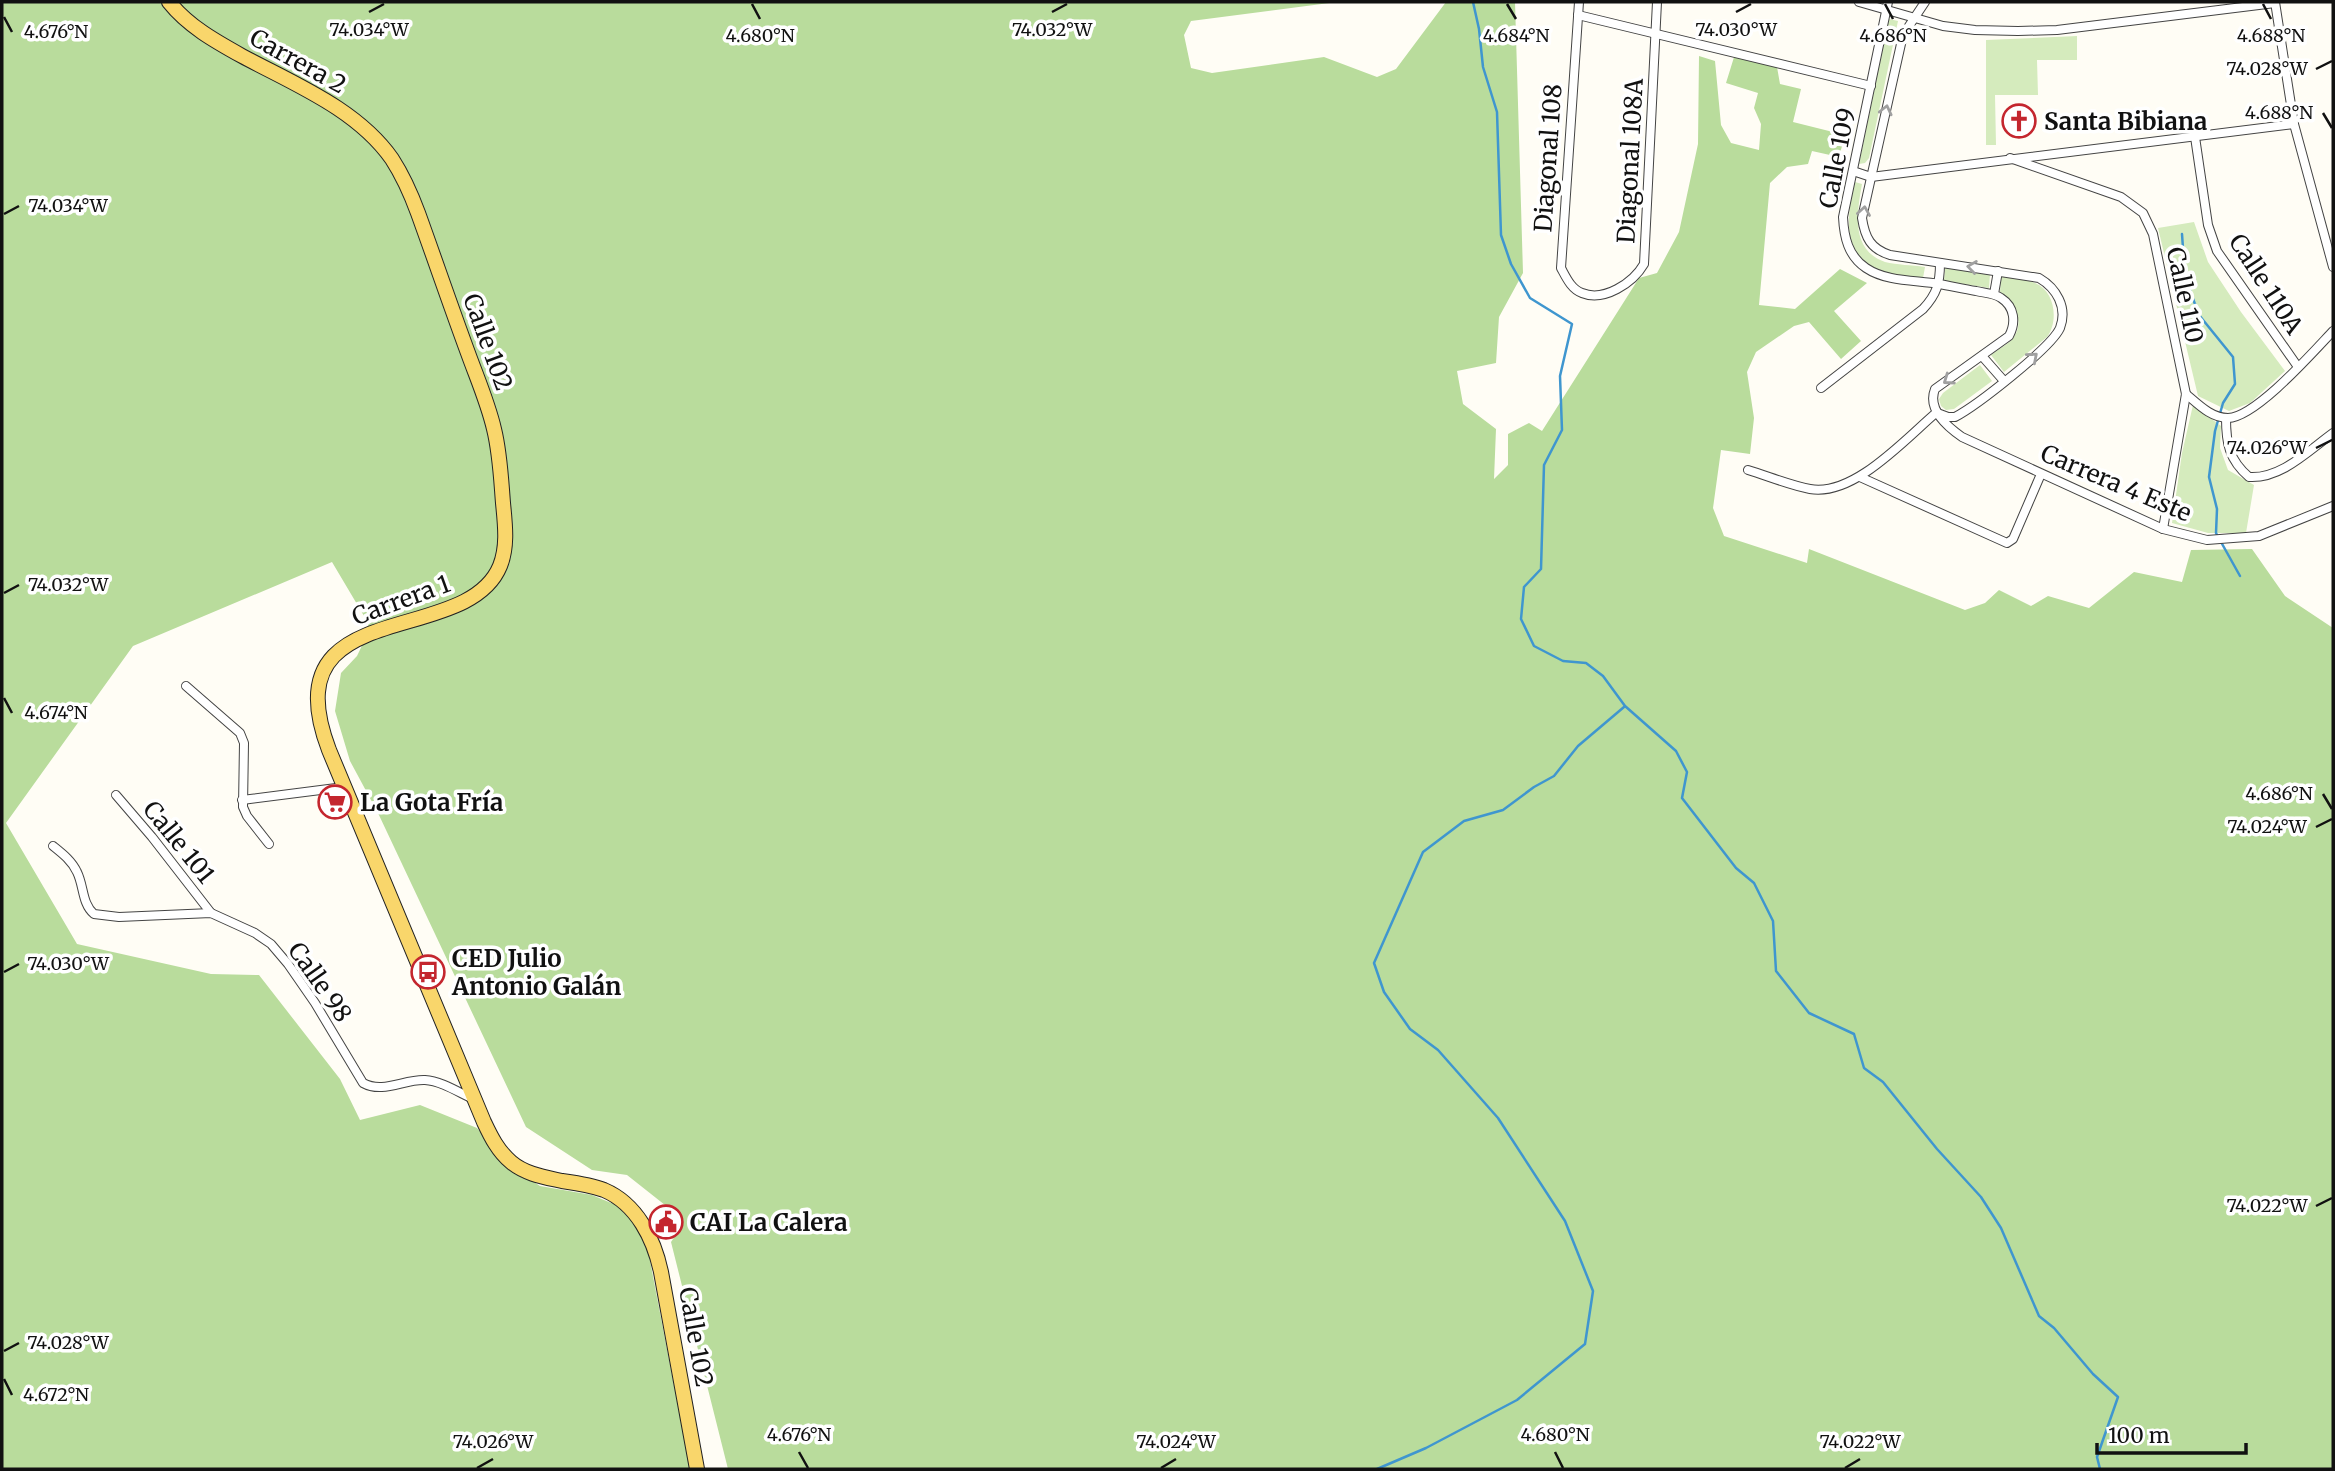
<svg xmlns="http://www.w3.org/2000/svg" width="2335" height="1471" font-family="Merriweather,serif">
<rect width="100%" height="100%" fill="#fffdf5"/>
<!-- green -->
<g fill="#d5ebbd">
<polygon points="1889,19 1898,21 1869,158 1865,163 1859,164"/>
<polygon points="2077,36 2077,60 2037,60 2038,95 1995,95 1996,145 1986,145 1986,40"/>
<path d="M1855 182 1862 184C1857 212 1850 250 1885 262 1897 265 1912 265 1925 267L1923 278C1910 276 1893 276 1881 271 1840 254 1847 216 1855 182Z"/>
<polygon points="2194,222 2208,262 2241,312 2285,371 2250,403 2229,411 2198,396 2158,228"/>
<polygon points="1945,268 1990,274 1989,288 1944,281"/>
<path d="M2001 276C2012 278 2025 279 2035 283 2055 291 2059 321 2047 337L2004 372 1991 355C1998 349 2009 344 2014 337 2025 320 2014 301 2000 292Z"/>
<polygon points="1980,365 1992,381 1954,409 1946,410 1941,406 1939,399 1943,393"/>
<polygon points="2193,405 2221,426 2220,448 2228,470 2254,485 2246,533 2208,533 2172,523 2182,453"/>
</g>
<!-- forest -->
<polygon fill="#b9dc9c" points="2,2 1337,2 1191,21 1184,35 1191,68 1212,73 1324,57 1377,77 1396,69 1446,2 1515,2 1523,273 1499,317 1496,363 1457,371 1463,404 1496,429 1494,479 1508,465 1508,434 1529,423 1542,431 1639,278 1657,273 1679,232 1698,144 1699,56 1715,61 1721,125 1731,143 1759,150 1761,124 1754,108 1758,93 1726,83 1735,54 1777,67 1780,84 1801,89 1793,122 1845,135 1839,157 1812,151 1808,164 1787,167 1770,183 1759,305 1795,309 1840,269 1867,283 1834,311 1861,341 1841,359 1809,322 1794,326 1756,352 1747,372 1754,418 1750,454 1721,450 1713,508 1724,536 1807,563 1809,549 1965,610 1985,603 1999,590 2031,606 2048,596 2089,608 2134,572 2182,582 2191,550 2252,549 2285,596 2333,628 2333,1469 728,1469 671,1242 680,1229 670,1209 627,1175 592,1170 526,1127 378,813 350,761 335,711 341,673 357,656 369,631 367,621 332,562 133,646 6,823 77,944 211,974 259,975 340,1079 360,1120 420,1105 477,1128 511,1167 540,1186 592,1195 616,1205 636,1225 647,1245 690,1469 2,1469"/>
<g fill="none" stroke-linecap="round" stroke-linejoin="round">
<!-- stream -->
<g stroke="#3f96cf" stroke-width="2.5">
<polyline points="1473,2 1479,29 1483,67 1497,112 1501,235 1511,264 1530,298 1572,324 1560,376 1562,430 1544,465 1541,569 1524,587 1521,619 1534,646 1563,661 1586,663 1603,676 1625,706 1676,751 1687,772 1682,798 1736,868 1754,883 1773,921 1776,971 1809,1013 1854,1034 1864,1068 1883,1082 1937,1149 1981,1197 2001,1228 2039,1316 2054,1328 2093,1374 2118,1397 2097,1457 2100,1469"/>
<polyline points="2182,234 2185,277 2199,315 2233,357 2235,384 2223,403 2215,431 2209,477 2217,509 2216,533 2240,576"/>
<polyline points="1377,1469 1426,1448 1517,1400 1585,1344 1593,1291 1565,1221 1498,1118 1438,1050 1410,1029 1384,992 1374,963 1423,852 1464,821 1503,810 1534,787 1554,776 1578,746 1624,707"/>
</g>
<defs>
<g id="street">
<path d="M1579 2 1561 268C1566 277 1571 289 1582 293 1604 302 1633 283 1644 264L1657 2"/>
<polyline points="1859,2 1943,26 1975,30 2018,31 2057,30 2275,3"/>
<path d="M1888 2 1843 217C1844 237 1848 256 1866 268 1887 282 1915 280 1939 284 1951 286 1963 289 1976 291 1984 293 1994 293 2001 298 2015 307 2016 323 2009 336L1935 389C1927 409 1946 426 1962 437L2163 529 2207 540 2259 536 2333 506"/>
<path d="M1925 2 1903 35 1862 218C1865 238 1871 249 1890 255L2039 278C2056 288 2068 307 2060 328 2051 348 1976 406 1955 417H1948L1940 414"/>
<polyline points="2275,2 2294,124 2333,267"/>
<polyline points="1578,15 1871,86"/>
<polyline points="2195,137 2208,225 2217,251 2298,367"/>
<polyline points="2010,158 2121,197 2143,213 2153,234 2186,394 2163,529"/>
<polyline points="1853,171 1871,177 2294,124"/>
<polyline points="1994,294 1998,271"/>
<polyline points="1982,356 2004,381"/>
<path d="M1821 388 1923 309C1937 294 1940 283 1940 263"/>
<path d="M2186 394C2198 404 2211 418 2228 418 2256 417 2313 352 2333 331"/>
<path d="M2226 418C2226 443 2229 460 2249 477 2281 479 2308 451 2333 433"/>
<path d="M1748 470C1768 476 1789 485 1810 489 1854 497 1906 438 1937 412"/>
<polyline points="1860,477 2007,543 2013,539 2041,474"/>
<polyline points="186,686 240,733 244,743 243,807 247,816 269,844"/>
<polyline points="116,795 152,837 211,913"/>
<polyline points="242,800 344,787"/>
<path d="M53 846C63 854 72 861 77 872 84 886 82 904 94 914L119 917 211 913 255 933 271 944 288 964 315 1003 363 1083C383 1094 404 1079 425 1080 441 1081 458 1092 473 1099"/>
</g>
<path id="primary" d="M169 2C188 26 215 41 242 56 294 84 357 109 392 159 403 176 411 194 418 213 435 260 451 307 468 353 477 378 488 403 494 429 500 453 501 478 503 503 505 524 508 546 500 566 466 649 269 593 329 750L484 1122C491 1137 498 1151 511 1162 525 1174 544 1177 562 1181 576 1183 591 1185 604 1190 637 1204 654 1239 661 1272L697 1469"/>
</defs>
<!-- street casing -->
<use href="#street" stroke="#444" stroke-width="10"/>
<!-- primary casing -->
<use href="#primary" stroke="#222" stroke-width="16"/>
<!-- street -->
<use href="#street" stroke="#fff" stroke-width="8"/>
<!-- primary -->
<use href="#primary" stroke="#f9d66b" stroke-width="14"/>
</g>
<!-- one-way arrows -->
<defs><path id="oneway-chevron" d="M-2-3.5L2.5 0L-2 3.5" fill="none" stroke-width="1.6" stroke-linecap="round" stroke-linejoin="round" transform="scale(1.75)"/></defs>
<g stroke="#a0a0a0">
<use href="#oneway-chevron" transform="translate(1886 110) rotate(-77)"/>
<use href="#oneway-chevron" transform="translate(1864 211) rotate(-81)"/>
<use href="#oneway-chevron" transform="translate(1972 267) rotate(-172)"/>
<use href="#oneway-chevron" transform="translate(2033 357) rotate(-41)"/>
<use href="#oneway-chevron" transform="translate(1948 380) rotate(145)"/>
</g>
<!-- ticks -->
<path fill="none" stroke="#111" stroke-width="2.5" d="M752 4 760 19M1507 4 1516 19M1885 4 1893 19M2263 4 2271 19M369 12 384 4M1052 12 1067 4M1736 12 1751 4M4 17 12 32M2316 69 2332 61M2323 113 2332 128M4 214 19 206M2316 448 2332 440M4 593 19 585M4 698 12 713M2323 794 2332 809M2316 827 2332 819M4 972 19 964M2316 1206 2332 1198M4 1351 19 1343M4 1379 12 1395M799 1452 808 1468M1555 1452 1563 1468M477 1468 493 1459M1161 1468 1176 1459M1845 1468 1860 1459"/>
<!-- icons -->
<defs>
<symbol id="church-ring" viewBox="-11 -11 22 22"><circle r="9.5" fill="#fff" stroke="#c4262e" stroke-width="1.5"/><path d="M-1.2-6h2.4v3.5h3.3v2.4h-3.3V6h-2.4V-.1h-3.3v-2.4h3.3Z" fill="#c4262e"/></symbol>
<symbol id="supermarket-ring" viewBox="-11 -11 22 22"><circle r="9.5" fill="#fff" stroke="#c4262e" stroke-width="1.5"/><path d="M-6-5.5h2.5l.6 2H6L4.5 2H-2.5L-4.4-4H-6ZM-1.5 3.2a1.3 1.3 0 1 0 .1 0ZM3 3.2a1.3 1.3 0 1 0 .1 0Z" fill="#c4262e"/></symbol>
<symbol id="bus-ring" viewBox="-11 -11 22 22"><circle r="9.5" fill="#fff" stroke="#c4262e" stroke-width="1.5"/><path d="M-5-6H5V4H4V6H2V4H-2V6H-4V4H-5ZM-3.5-4V0h7V-4ZM-3.5 1.2v1.5H-2V1.2ZM2 1.2v1.5H3.5V1.2Z" fill="#c4262e"/></symbol>
<symbol id="civic-ring" viewBox="-11 -11 22 22"><circle r="9.5" fill="#fff" stroke="#c4262e" stroke-width="1.5"/><path d="M-.6-6.5H3V-4.5H.6V-3L4-1V1h2V6H-6V1h2V-1L-.6-3ZM-1.2 2.5V6h2.4V2.5Z" fill="#c4262e"/></symbol>
</defs>
<g fill-rule="evenodd">
<use href="#church-ring" x="2000" y="102" width="38" height="38"/>
<use href="#supermarket-ring" x="316" y="783" width="38" height="38"/>
<use href="#bus-ring" x="409" y="953" width="38" height="38"/>
<use href="#civic-ring" x="647" y="1203" width="38" height="38"/>
</g>
<g text-anchor="middle" dominant-baseline="central" stroke-width="7" stroke-linejoin="round" paint-order="stroke">
<!-- street labels -->
<g font-size="24" fill="#111" stroke="#fff">
<text transform="translate(298 61) rotate(29)">Carrera 2</text>
<text transform="translate(1548 158) rotate(-86)">Diagonal 108</text>
<text transform="translate(1837 158) rotate(-79)">Calle 109</text>
<text transform="translate(1630 161) rotate(-87)">Diagonal 108A</text>
<text transform="translate(2266 284) rotate(57)">Calle 110A</text>
<text transform="translate(2185 295) rotate(78)">Calle 110</text>
<text transform="translate(488 342) rotate(70)">Calle 102</text>
<text transform="translate(2116 483) rotate(23)">Carrera 4 Este</text>
<text transform="translate(401 600) rotate(-20)">Carrera 1</text>
<text transform="translate(179 842) rotate(51)">Calle 101</text>
<text transform="translate(320 982) rotate(55)">Calle 98</text>
<text transform="translate(696 1337) rotate(80)">Calle 102</text>
</g>
<!-- poi labels -->
<g font-size="24" font-weight="bold" fill="#111" stroke="#fff" text-anchor="start">
<text x="2044" y="121">Santa Bibiana</text>
<text x="360" y="802">La Gota Fría</text>
<text x="452" y="958">CED Julio<tspan x="452" dy="28">Antonio Galán</tspan></text>
<text x="690" y="1222">CAI La Calera</text>
</g>
</g>
<g font-size="18" text-anchor="middle" fill="#111" stroke="#fff" stroke-width="7" stroke-linejoin="round" paint-order="stroke">
<text x="369" y="36">74.034°W</text>
<text x="1052" y="36">74.032°W</text>
<text x="1736" y="36">74.030°W</text>
<text x="56" y="38">4.676°N</text>
<text x="760" y="42">4.680°N</text>
<text x="1516" y="42">4.684°N</text>
<text x="1893" y="42">4.686°N</text>
<text x="2271" y="42">4.688°N</text>
<text x="2267" y="75">74.028°W</text>
<text x="2279" y="119">4.688°N</text>
<text x="68" y="212">74.034°W</text>
<text x="2267" y="454">74.026°W</text>
<text x="68" y="591">74.032°W</text>
<text x="56" y="719">4.674°N</text>
<text x="2279" y="800">4.686°N</text>
<text x="2267" y="833">74.024°W</text>
<text x="68" y="970">74.030°W</text>
<text x="2267" y="1212">74.022°W</text>
<text x="68" y="1349">74.028°W</text>
<text x="56" y="1401">4.672°N</text>
<text x="799" y="1441">4.676°N</text>
<text x="1555" y="1441">4.680°N</text>
<text x="493" y="1448">74.026°W</text>
<text x="1176" y="1448">74.024°W</text>
<text x="1860" y="1448">74.022°W</text>
</g>
<!-- border -->
<rect width="2335" height="1471" fill="none" stroke="#111111" stroke-width="7"/>
<!-- scale -->
<path d="M2097 1443v10h149v-10" fill="none" stroke="#111111" stroke-width="3.5"/>
<text x="2108" y="1443" font-size="21" fill="#111111" stroke="#ffffff" stroke-width="5" paint-order="stroke">100 m</text>
</svg>
